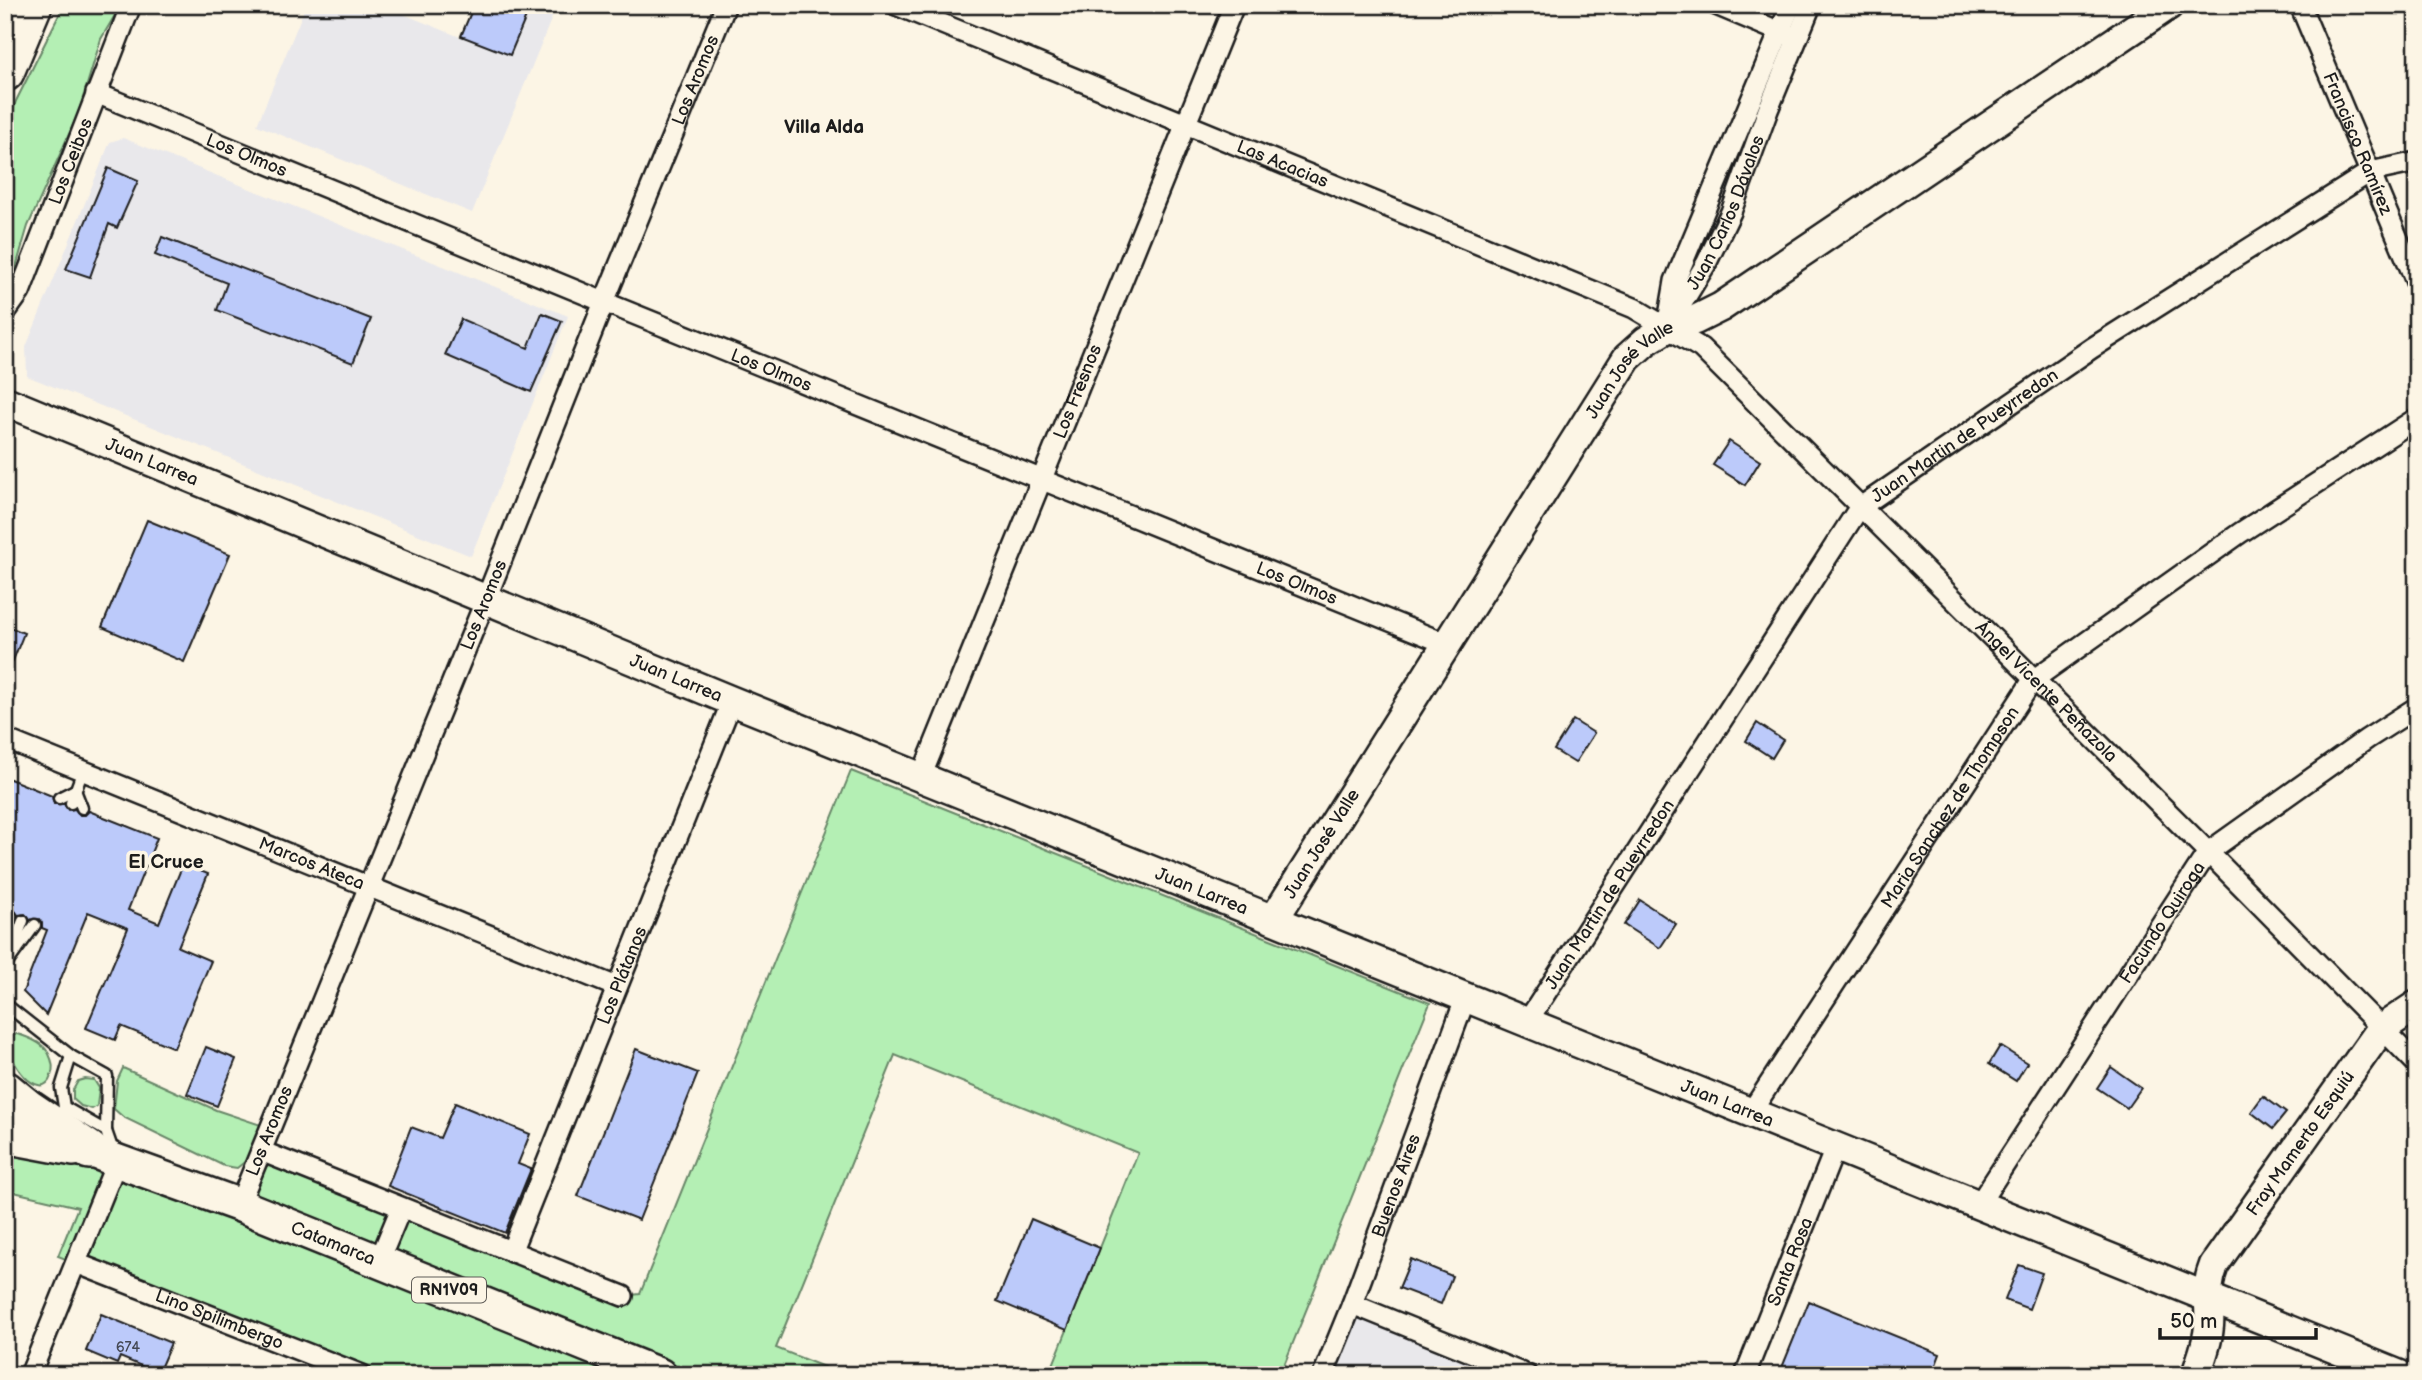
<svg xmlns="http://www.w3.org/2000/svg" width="2422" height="1380" font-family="'Balsamiq Sans',sans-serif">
<rect width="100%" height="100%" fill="#fcf5e5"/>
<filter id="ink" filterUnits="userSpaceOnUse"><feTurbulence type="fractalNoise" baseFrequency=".0143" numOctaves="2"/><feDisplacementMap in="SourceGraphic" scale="14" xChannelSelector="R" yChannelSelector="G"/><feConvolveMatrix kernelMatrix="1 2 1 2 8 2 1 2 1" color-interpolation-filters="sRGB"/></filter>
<g filter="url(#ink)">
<!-- built -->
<g fill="#e9e8eb">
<polygon points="306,5 381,5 460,37 474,5 557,5 472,213 257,125"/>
<polygon points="123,138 568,316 471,556 27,376 26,347 110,142"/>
<polygon points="1352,1304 1527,1375 1323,1375"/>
</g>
<!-- green -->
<g fill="#b4efb4" stroke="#688668" stroke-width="2">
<polygon points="64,5 121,5 101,39 78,114 28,226 9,291 5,296 5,158 8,123 16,101"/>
<polygon points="851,771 1430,1003 1280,1375 1049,1375 1138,1153 895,1055 776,1348 844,1375 362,1375 58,1256 78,1207 5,1190 5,1134 238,1205 261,1151 623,1296 640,1294"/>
<path d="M11 1033C24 1035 43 1042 49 1054 52 1060 54 1069 51 1076 42 1105 0 1060 11 1033Z"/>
<polygon points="123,1068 216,1110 261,1125 247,1160 237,1168 224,1166 123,1117 114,1109 117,1081"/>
<polygon points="85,1079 94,1080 99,1088 97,1106 92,1109 81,1106 73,1099 73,1090 78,1081"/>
</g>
<!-- building -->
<g fill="#bccafa" stroke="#1c1c1c" stroke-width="2">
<polygon points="474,5 531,5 510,55 461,36"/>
<polygon points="108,168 138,181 117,228 109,224 90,277 66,269"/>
<polygon points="162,237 371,319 353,363 217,310 227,283 155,255"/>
<polygon points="542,313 562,321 531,392 445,355 461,319 528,348"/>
<polygon points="1729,441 1760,461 1745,485 1713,465"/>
<polygon points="147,520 230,554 184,662 102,627"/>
<polygon points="5,625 24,633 6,678 5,678"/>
<polygon points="1573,720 1594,733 1575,763 1554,750"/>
<polygon points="1757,723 1783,740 1772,758 1746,741"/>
<polygon points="5,777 52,796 54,804 64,804 68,810 75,809 80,815 85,815 89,811 157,838 128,910 159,923 183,864 208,874 178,947 211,961 174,1048 121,1026 115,1040 86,1028 128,928 88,912 46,1015 23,992 47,930 42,928 42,923 39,919 30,920 25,914 18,915 13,909 5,911 5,867 13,847 5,844"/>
<polygon points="1640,900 1676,924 1660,948 1624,925"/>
<polygon points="2000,1046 2027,1063 2016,1081 1989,1064"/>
<polygon points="206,1047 236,1059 217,1106 187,1094"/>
<polygon points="636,1049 698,1073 639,1220 578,1196"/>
<polygon points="2111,1067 2141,1088 2127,1108 2097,1088"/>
<polygon points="2263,1096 2286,1113 2273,1129 2251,1112"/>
<polygon points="455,1103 530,1134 518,1164 531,1169 505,1233 388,1186 411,1127 440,1138"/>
<polygon points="1031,1219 1100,1248 1067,1330 997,1301"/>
<polygon points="1411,1259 1452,1276 1441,1304 1399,1288"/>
<polygon points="2019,1265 2042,1273 2029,1309 2005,1300"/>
<polygon points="1809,1301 1940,1354 1932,1375 1779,1375"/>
<polygon points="101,1314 171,1343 158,1373 120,1357 117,1364 86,1351"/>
</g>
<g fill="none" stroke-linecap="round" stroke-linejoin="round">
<defs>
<g id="lane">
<polyline points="75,790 82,808"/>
<polyline points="59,798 75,790"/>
<polyline points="71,803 83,770"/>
<polyline points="6,952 11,916"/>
<polyline points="11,952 23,921"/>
<polyline points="5,966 35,925"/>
<polyline points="5,1004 71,1056 107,1076 106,1131"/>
<polyline points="71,1056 61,1088 64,1107 106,1131 114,1154"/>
</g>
<g id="street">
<path id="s1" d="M896 5 1634 308 1701 348 2208 852 2417 1064"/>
<polyline points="1716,5 1792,37"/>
<path id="s2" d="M2300 5 2417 284"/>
<path id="s3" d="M96 93 604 302 1447 644"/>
<path id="s4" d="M5 313 20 292 131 5"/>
<polyline points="1669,316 1675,281 1791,5"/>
<path id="s5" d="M1667 328 1706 264 1731 212 1768 110 1811 5"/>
<path id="s6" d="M5 739 617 987"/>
<path id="s7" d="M921 777 1234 5"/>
<path id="s8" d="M1527 1022 1859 508 2092 348 2370 172 2417 162"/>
<path id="s9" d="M1751 1112 2033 680 2240 533 2417 418"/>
<polyline points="261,1151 623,1296"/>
<path id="s10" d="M1979 1204 2208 852 2367 739 2417 707"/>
<path id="s11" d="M239 1205 486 599 604 302 726 5"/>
<path id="s12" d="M511 1252 732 701"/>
<polyline points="379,1261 401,1208"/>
<path id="s13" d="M76 1263 362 1375"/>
<polyline points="1352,1304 1527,1375"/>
<polyline points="30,1375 117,1161"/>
<path id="s14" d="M1323 1375 1352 1304 1466 997"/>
<path id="s15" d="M1745 1375 1836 1146"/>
</g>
<g id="secondary">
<path id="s16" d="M5 401 732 701 2400 1375"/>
<path id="s17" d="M1274 919 1627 358 1646 341 1667 328 1695 320 1721 307 2169 5"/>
<path id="s18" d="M2196 1375C2201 1359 2208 1343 2209 1326 2211 1300 2204 1290 2214 1265L2381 1029 2417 1005"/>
</g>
<g id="primary">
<path id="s19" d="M5 1116 117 1161 239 1205 660 1375"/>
</g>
<g id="highway">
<polyline points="5,72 33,5"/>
<polyline points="5,1090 27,1108 89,1150"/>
<polyline points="5,1134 74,1147"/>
</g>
</defs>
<!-- lane casing -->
<use href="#lane" stroke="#1c1c1c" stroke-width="15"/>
<!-- street casing -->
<use href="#street" stroke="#1c1c1c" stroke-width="24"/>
<!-- secondary casing -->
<use href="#secondary" stroke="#1c1c1c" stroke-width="33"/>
<!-- primary casing -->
<use href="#primary" stroke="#1c1c1c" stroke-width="37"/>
<!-- highway casing -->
<use href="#highway" stroke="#1c1c1c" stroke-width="42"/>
<!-- lane -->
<use href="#lane" stroke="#fcf5e5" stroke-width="10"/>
<!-- street -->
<use href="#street" stroke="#fcf5e5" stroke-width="19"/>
<!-- secondary -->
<use href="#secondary" stroke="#fcf5e5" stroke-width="28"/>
<!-- primary -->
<use href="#primary" stroke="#fcf5e5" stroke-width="32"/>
<!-- highway -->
<use href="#highway" stroke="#fcf5e5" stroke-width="37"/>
</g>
</g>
<g text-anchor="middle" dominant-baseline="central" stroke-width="7" stroke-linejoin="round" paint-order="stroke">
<!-- number labels -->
<g font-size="14" fill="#444854">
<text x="128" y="1347">674</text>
</g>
<!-- shield labels -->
<rect fill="#fcf5e5" stroke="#5f5d58" stroke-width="2" x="412" y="1277.5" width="74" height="25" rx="5"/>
<g font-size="16" font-weight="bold" fill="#1c1c1c">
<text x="449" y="1290">RN1V09</text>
</g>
<!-- street labels -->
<g font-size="18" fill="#1c1c1c" stroke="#fcf5e5">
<text stroke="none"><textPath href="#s11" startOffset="1214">Los Aromos</textPath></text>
<text stroke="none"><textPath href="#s2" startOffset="150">Francisco Ramírez</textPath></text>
<text stroke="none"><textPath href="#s3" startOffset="163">Los Olmos</textPath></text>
<text stroke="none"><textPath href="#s4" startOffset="166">Los Ceibos</textPath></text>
<text stroke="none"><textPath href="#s1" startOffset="418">Las Acacias</textPath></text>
<text stroke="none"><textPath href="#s5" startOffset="130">Juan Carlos Dávalos</textPath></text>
<text stroke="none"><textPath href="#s3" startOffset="730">Los Olmos</textPath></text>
<text stroke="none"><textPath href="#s17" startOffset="656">Juan José Valle</textPath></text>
<text stroke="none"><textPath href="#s7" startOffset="416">Los Fresnos</textPath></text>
<text stroke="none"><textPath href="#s8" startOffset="740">Juan Martin de Pueyrredon</textPath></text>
<text stroke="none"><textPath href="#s16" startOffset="159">Juan Larrea</textPath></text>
<text stroke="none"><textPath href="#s3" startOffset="1297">Los Olmos</textPath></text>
<text stroke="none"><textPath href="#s11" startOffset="648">Los Aromos</textPath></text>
<text stroke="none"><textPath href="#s16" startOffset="726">Juan Larrea</textPath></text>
<text stroke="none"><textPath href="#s1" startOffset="1363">Ángel Vicente Peñazola</textPath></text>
<text stroke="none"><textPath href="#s9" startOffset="364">Maria Sanchez de Thompson</textPath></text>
<text stroke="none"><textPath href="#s17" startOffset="89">Juan José Valle</textPath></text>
<text stroke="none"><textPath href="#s6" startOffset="331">Marcos Ateca</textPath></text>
<text stroke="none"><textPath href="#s16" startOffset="1293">Juan Larrea</textPath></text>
<text stroke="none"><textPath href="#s8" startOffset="152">Juan Martin de Pueyrredon</textPath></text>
<text stroke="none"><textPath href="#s10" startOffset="336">Facundo Quiroga</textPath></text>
<text stroke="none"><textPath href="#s12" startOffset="298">Los Plátanos</textPath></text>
<text stroke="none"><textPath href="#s16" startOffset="1860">Juan Larrea</textPath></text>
<text stroke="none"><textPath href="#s11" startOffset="80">Los Aromos</textPath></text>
<text stroke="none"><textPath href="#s18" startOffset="262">Fray Mamerto Esquiú</textPath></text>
<text stroke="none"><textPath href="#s14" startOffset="203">Buenos Aires</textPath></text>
<text stroke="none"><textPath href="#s19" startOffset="352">Catamarca</textPath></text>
<text stroke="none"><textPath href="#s15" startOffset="122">Santa Rosa</textPath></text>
<text stroke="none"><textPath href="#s13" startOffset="154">Lino Spilimbergo</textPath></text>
</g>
<!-- neighbourhood labels -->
<g font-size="19" font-weight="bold" fill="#1c1c1c" stroke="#fcf5e5">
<text x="824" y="127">Villa Alda</text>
<text x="166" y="862">El Cruce</text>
</g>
</g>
<!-- margin -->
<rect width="2422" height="1380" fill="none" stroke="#fcf5e5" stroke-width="28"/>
<rect x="14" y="14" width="2394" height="1352" fill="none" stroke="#1c1c1c" stroke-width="2.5" filter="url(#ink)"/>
<!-- scale -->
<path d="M2160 1328v10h156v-10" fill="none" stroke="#1c1c1c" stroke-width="3.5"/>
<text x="2170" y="1328" font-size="21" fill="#1c1c1c" stroke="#fcf5e5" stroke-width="5" paint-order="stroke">50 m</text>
</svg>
